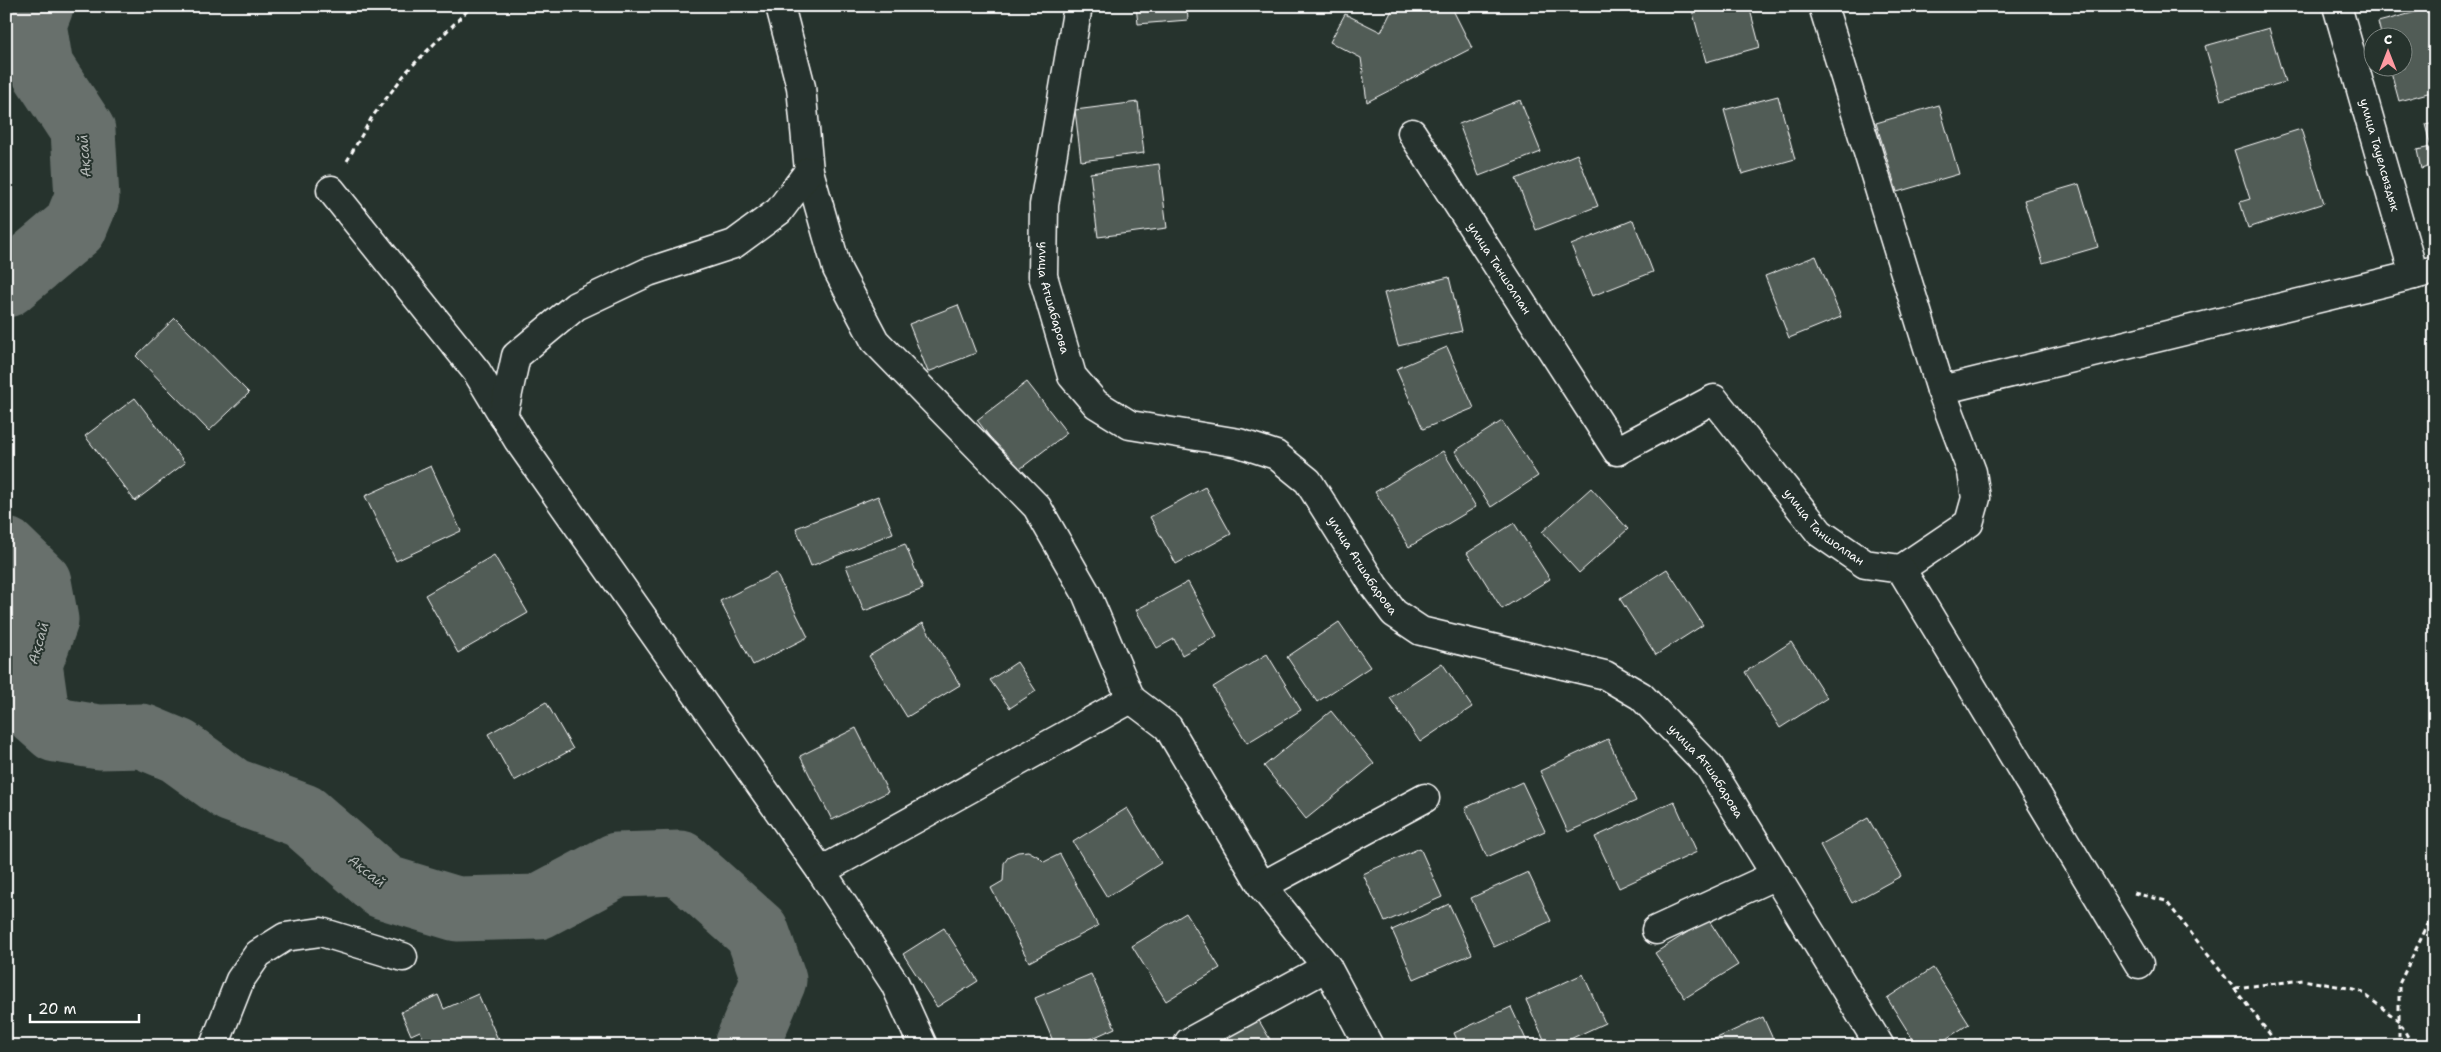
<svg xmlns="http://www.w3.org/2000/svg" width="2441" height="1052" font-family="'Shantell Sans',sans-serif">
<rect width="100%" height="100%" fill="#26332d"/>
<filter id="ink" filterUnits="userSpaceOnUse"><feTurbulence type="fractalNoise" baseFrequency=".02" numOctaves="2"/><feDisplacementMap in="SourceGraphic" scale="10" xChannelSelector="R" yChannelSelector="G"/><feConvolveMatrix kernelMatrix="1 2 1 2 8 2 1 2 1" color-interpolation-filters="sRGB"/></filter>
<g filter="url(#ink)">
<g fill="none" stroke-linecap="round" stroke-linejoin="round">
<!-- river -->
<g stroke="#67706c" stroke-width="65">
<polyline points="6,285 75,227 87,198 83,131 41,67 34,24 41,6"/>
<polyline points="6,550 39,582 46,620 30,664 37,713 56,730 99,737 142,736 178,751 232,790 303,816 384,887 457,909 538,907 617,865 680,863 757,932 774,980 746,1046"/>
</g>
</g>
<!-- building -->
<g fill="#515c57" stroke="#fff">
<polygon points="1136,6 1187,6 1188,20 1138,24"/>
<polygon points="1394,6 1451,6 1472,48 1367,102 1361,58 1330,42 1345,14 1381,32"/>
<polygon points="1691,6 1749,6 1760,47 1706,62"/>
<polygon points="2435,7 2435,91 2399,101 2390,68 2404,68 2404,38 2382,38 2378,22"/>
<polygon points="2269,28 2285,82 2221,100 2205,46"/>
<polygon points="1778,96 1795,159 1742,174 1724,110"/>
<polygon points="1520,100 1541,152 1479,176 1459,124"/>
<polygon points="1138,102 1144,153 1081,161 1075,110"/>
<polygon points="1939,105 1959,174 1897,192 1876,123"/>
<polygon points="2435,122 2435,168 2434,165 2421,169 2417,150 2431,147 2425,124"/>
<polygon points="2301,129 2324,203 2248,228 2240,202 2250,199 2234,150"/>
<polygon points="1577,154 1598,206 1536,230 1516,179"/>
<polygon points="1159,164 1167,228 1098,237 1090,173"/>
<polygon points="2079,184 2098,247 2043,263 2024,200"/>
<polygon points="1633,220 1653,272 1592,296 1571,245"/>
<polygon points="1816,256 1841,317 1789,338 1765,276"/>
<polygon points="1449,277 1462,331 1398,346 1384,293"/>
<polygon points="958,305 976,353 928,372 909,324"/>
<polygon points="175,318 249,393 209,431 136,356"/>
<polygon points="1447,347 1474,408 1423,429 1396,369"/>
<polygon points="1027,382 1067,433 1016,472 977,420"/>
<polygon points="135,398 185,463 135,501 85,436"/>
<polygon points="1502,421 1538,476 1491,507 1455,451"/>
<polygon points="1443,451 1476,507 1409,547 1375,492"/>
<polygon points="431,466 461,531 396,561 365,496"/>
<polygon points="1205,487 1231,534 1176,564 1150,517"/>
<polygon points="1591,488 1628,529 1579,573 1542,532"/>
<polygon points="878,496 893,533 811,566 796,528"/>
<polygon points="1514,523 1550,579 1502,609 1467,553"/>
<polygon points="905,544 923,589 864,611 846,566"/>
<polygon points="494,555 528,613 458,653 425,595"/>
<polygon points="1667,569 1703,625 1656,655 1620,599"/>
<polygon points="776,573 808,637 753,665 720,601"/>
<polygon points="1188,582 1217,636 1182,655 1174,639 1157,648 1136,610"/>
<polygon points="1339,622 1370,667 1317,702 1287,657"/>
<polygon points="923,623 960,685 907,717 869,656"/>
<polygon points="1791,642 1827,698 1780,728 1745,672"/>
<polygon points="1267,654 1301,710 1247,743 1213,687"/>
<polygon points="1017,662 1036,691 1010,708 990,680"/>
<polygon points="1442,663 1472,707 1420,742 1390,698"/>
<polygon points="546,702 573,749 514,781 488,734"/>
<polygon points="1331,711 1374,764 1306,819 1264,766"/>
<polygon points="856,728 888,792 832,820 800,756"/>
<polygon points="1608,739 1636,801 1568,832 1540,771"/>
<polygon points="1522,782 1545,831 1487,857 1465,808"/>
<polygon points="1674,801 1697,852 1619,888 1595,837"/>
<polygon points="1127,808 1161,863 1107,897 1073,842"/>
<polygon points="1868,818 1901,876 1852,903 1820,845"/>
<polygon points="1420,848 1442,897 1385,922 1363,874"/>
<polygon points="1028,851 1039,857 1044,862 1060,854 1098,926 1029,962 991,888 1003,881 1004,863 1009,856 1018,852"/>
<polygon points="1528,872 1551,921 1494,947 1471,898"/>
<polygon points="1449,904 1472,954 1414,979 1392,930"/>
<polygon points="1186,913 1220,968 1166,1001 1132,946"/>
<polygon points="1708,919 1738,965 1685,998 1655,953"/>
<polygon points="944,928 978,981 937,1007 903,954"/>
<polygon points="1933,968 1969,1024 1935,1046 1917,1046 1887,998"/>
<polygon points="1091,974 1115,1028 1075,1046 1055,1046 1035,998"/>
<polygon points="1583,974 1605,1023 1555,1046 1547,1046 1526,1000"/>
<polygon points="478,994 501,1046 427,1046 420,1031 411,1035 401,1012 438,995 444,1009"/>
<polygon points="1511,1007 1529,1046 1460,1046 1454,1033"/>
<polygon points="1255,1014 1274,1046 1203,1046"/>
<polygon points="1763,1017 1776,1046 1707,1046 1706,1043"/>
<polygon points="370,1039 373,1046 358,1046"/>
</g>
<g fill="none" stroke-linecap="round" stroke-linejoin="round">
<defs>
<g id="street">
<polyline points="780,6 801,87 809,171 837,269 875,341 1037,507 1086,593 1131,699 1168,727 1262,886 1327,967 1369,1046"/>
<path id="s1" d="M1078 6 1044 205 1043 276 1072 376 1096 404 1130 425 1239 443 1276 455 1308 481 1374 586 1394 613 1421 631 1605 675 1641 696 1709 766 1880 1046"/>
<path id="s2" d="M2337 6 2414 275"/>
<path id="s3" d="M1412 133 1617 451 1714 399 1820 533 1865 564 1901 569 1969 523 1976 498 1972 472 1941 390 1823 6"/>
<polyline points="331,190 477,372 518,440 821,871 895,984 923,1046"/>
<polyline points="1941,390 2435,270"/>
<polyline points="503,416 516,356 576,306 648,272 734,244 779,211 809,171"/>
<polyline points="1901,569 2139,964"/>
<polyline points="821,871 1131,699"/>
<polyline points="1262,886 1425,798"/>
<polyline points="1656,930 1776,875"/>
<polyline points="1189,1042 1327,967"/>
<polyline points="214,1046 240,980 258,954 285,937 321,932 403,957"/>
</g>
</defs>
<!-- street casing -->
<use href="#street" stroke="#fff" stroke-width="31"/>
<!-- path -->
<g stroke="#fff" stroke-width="3" stroke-dasharray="5 4" stroke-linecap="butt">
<polyline points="347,161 372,117 408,70 472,6"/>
<polyline points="2134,893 2166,901 2279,1046"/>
<polyline points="2235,988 2303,980 2359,990 2399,1021 2413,1046"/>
<polyline points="2399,1046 2399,984 2435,910"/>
</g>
<!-- street -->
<use href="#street" stroke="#26332d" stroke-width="28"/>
</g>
</g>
<g text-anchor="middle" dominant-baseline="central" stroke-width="4" stroke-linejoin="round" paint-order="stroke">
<!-- street labels -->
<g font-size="12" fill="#fff" stroke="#26332d">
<text stroke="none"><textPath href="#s2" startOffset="155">улица Тауелсыздык</textPath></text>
<text stroke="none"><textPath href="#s3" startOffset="161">улица Таншолпан</textPath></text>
<text stroke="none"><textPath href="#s1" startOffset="296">улица Атшабарова</textPath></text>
<text stroke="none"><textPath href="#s3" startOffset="658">улица Таншолпан</textPath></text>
<text stroke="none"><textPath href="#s1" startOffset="745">улица Атшабарова</textPath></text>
<text stroke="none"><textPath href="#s1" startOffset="1165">улица Атшабарова</textPath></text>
</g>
<!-- water labels -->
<g font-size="14" font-style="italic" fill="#b3b8b6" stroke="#26332d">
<text transform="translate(84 156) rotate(-95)">Ақсай</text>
<text transform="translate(38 643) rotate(-74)">Ақсай</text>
<text transform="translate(367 871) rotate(39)">Ақсай</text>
</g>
</g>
<!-- margin -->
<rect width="2441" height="1052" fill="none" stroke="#26332d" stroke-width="25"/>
<rect x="12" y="12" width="2416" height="1027" fill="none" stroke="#fff" stroke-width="2" filter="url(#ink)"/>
<!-- north arrow -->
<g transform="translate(2388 52)"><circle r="24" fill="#26332d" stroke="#7d8581"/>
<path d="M0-4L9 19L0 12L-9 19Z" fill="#ff9aa2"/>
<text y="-8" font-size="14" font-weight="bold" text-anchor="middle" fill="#ffffff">С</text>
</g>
<!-- scale -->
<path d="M30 1014v8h109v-8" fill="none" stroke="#ffffff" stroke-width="2.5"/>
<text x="38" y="1014" font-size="15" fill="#ffffff" stroke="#26332d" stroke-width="4" paint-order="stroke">20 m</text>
</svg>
